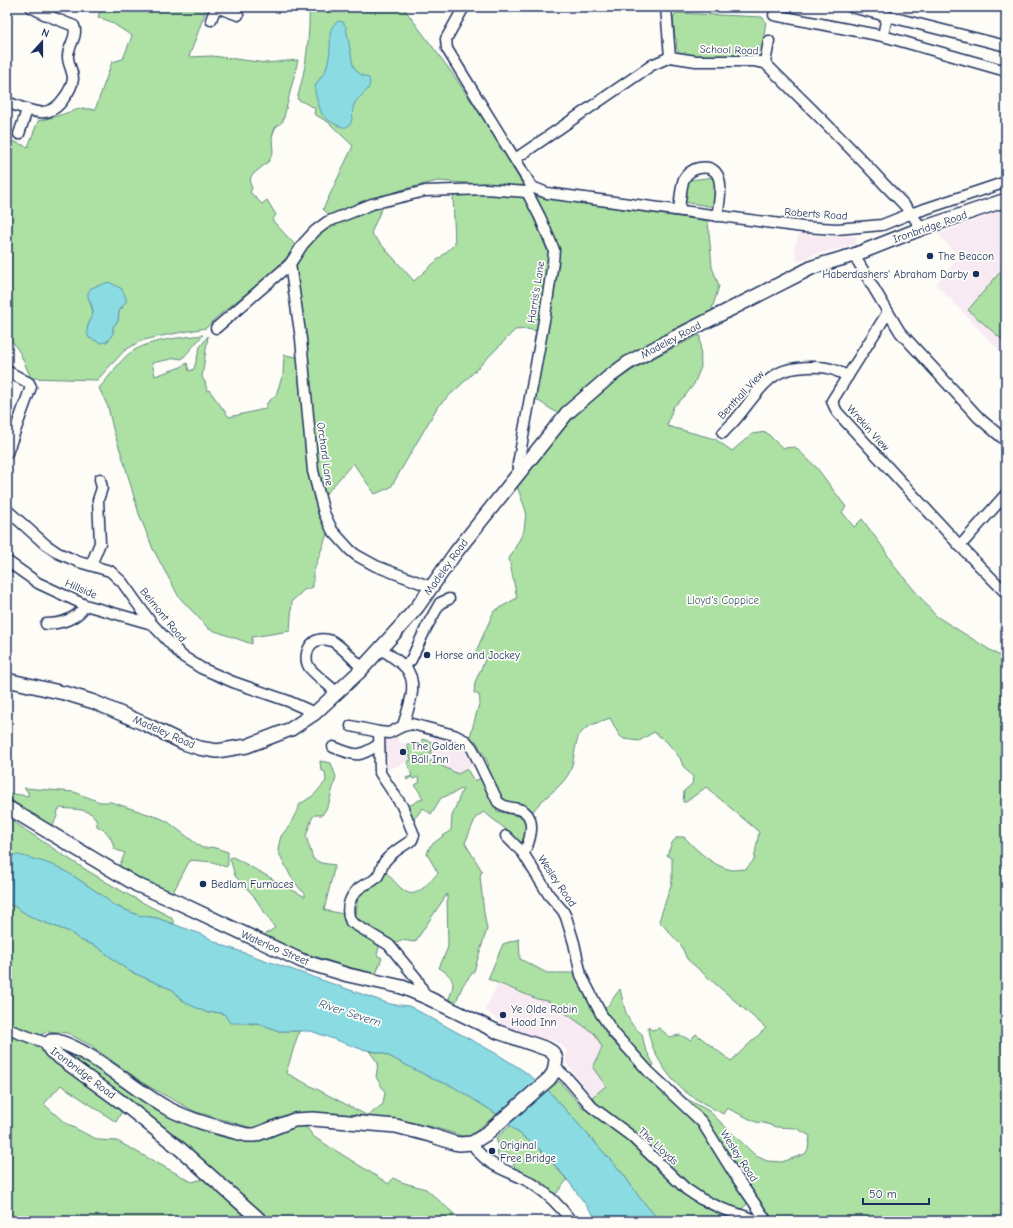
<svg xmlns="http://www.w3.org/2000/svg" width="1013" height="1228" font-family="'Comic Neue',sans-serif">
<rect width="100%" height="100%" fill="#fdfcf7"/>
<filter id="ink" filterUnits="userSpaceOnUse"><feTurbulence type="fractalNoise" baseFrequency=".025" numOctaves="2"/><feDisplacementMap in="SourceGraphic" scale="8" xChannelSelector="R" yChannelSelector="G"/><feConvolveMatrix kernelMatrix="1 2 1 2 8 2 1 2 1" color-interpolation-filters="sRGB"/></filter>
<g filter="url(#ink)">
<!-- built -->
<g fill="#f8eaf2">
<polygon points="1006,209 1006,358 936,284 959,257 938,234"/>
<polygon points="800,232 816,236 855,236 857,244 812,255 798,262 794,248"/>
<polygon points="397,735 399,742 407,744 420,744 422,739 432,742 434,735 449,737 461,742 468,749 476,764 458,774 436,763 431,754 411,760 387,770 389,758 383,757 386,748 384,737"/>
<polygon points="498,984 537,999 548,1001 595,1034 602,1047 593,1068 607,1086 592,1097 566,1063 567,1051 561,1044 551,1040 532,1038 503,1027 498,1020 485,1010"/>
</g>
<!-- green -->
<g fill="#ace1a3" stroke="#648880" fill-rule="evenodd">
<path d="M101 7H207L189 57 212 56 266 63 298 60 283 121 275 128 272 137 273 152 269 161 251 176 250 183 252 188 250 192 262 204 267 200 276 215 272 220 296 246 275 270 217 317 206 328 161 336 140 341 124 351 97 380 31 378 20 353 12 341 7 342V139L28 147 38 121C45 119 51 118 57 116 72 112 79 106 95 110L112 62 123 59 132 36 109 21 98 17ZM88 296 123 307 119 311 118 321 113 327V333L87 329 93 312Z"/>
<path d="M309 7H403L452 73 482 117 522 183 520 187 438 181 404 189 331 217 323 209 353 146 328 122 314 114 315 108 297 99C306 70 310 37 309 7Z"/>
<path d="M677 13 762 17 766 21 762 50 751 56 683 55C675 51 676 47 677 39L675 38 673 18 675 14Z"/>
<polygon points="715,177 717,181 715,207 683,202 688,182 690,180"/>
<polygon points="533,193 537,197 708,221 712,267 719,286 712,309 728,304 705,318 560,415 534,398 556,243 548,223"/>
<path d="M453 194H482L521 196 526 199 550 257 537 331 527 329 515 330 464 382 438 406 391 487 375 494 353 463 326 494C314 473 315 445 312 421L303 424 311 484 315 500 328 531 313 573V587L304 590 292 601 290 631 252 637V644L209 629 179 597 153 549 139 514 124 462 113 429 108 407 99 388C108 379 120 360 130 353 150 339 180 338 203 335L182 359 176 358 152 363 155 376 181 367 187 363 189 371 194 369 200 347 208 336 202 377 205 382 207 391 209 390 229 417 265 409 267 403 276 395 283 374 284 355 297 357 293 300 295 269 306 244 328 226 383 205 371 233 414 281 455 244Z"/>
<polygon points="1006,265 1006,343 968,310"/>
<path d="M700 335 701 367 694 384 685 396 673 407 667 426 715 439 732 451 752 434 766 432 778 444 784 448 795 447 817 468 846 507 842 512 854 527 862 519 884 549 894 566 936 616 998 655H1006V1221H775L737 1171 712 1133 654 1074 658 1072 685 1098 709 1111 756 1156 767 1161 782 1162 805 1154 808 1149 810 1136 796 1128 776 1127 764 1123 756 1122 727 1108 723 1114C711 1107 694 1099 683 1090 667 1076 649 1049 648 1027L652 1030 659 1028 670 1037 680 1035 690 1040 696 1034 731 1061 766 1028 687 959 681 945 659 921 672 882V859L667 855 672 843 677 837H684C697 850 713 867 733 870 737 870 742 869 746 869L754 860 759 832 706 787 686 802H683L684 791 692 784 693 777 683 766 680 758 667 742 654 732 639 741 624 739 619 735 610 718C600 722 587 725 580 734 574 742 575 764 568 775 559 790 541 798 532 813L506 803 485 768 489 765 476 741 469 740 480 701 479 695 474 693 475 682 486 658 480 656 473 658 494 611 517 598 509 559 524 531 526 511 517 486C541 456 564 424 593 399 624 371 663 353 700 335Z"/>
<path d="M422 739 432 742 431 754 418 758 420 765 433 760 436 763 458 774 467 769 474 781 484 777 497 811 526 818 528 828 522 845 513 835 484 812 476 817 465 843 482 871 480 876 484 913 487 929 474 971 463 985 454 1006 447 1003C454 986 458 979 439 968L448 947 447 894 415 942 401 940 394 944 356 917 358 894 384 870C409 897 410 904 438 873L427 854 430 846 451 830 452 816 463 788 454 793 441 798 431 814 423 808 414 819 407 807 423 798 415 785 420 782 418 777 413 779 411 777 407 780 406 778 412 776 407 762 411 760 407 744H421Z"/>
<polygon points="320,761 331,763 336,777 328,806 322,815 315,815 312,818 306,836 313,859 321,863 335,865 324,910 343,914 348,923 380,943 377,955 382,958 376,974 345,966 261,939 264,935 275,928 253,895 235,876 230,858 233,857 305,897 305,893 300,889 291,877 278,851 279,844 281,836 290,825 300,804 314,795 326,781 325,772 321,770"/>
<path d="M24 788 74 792 100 802H111L160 818 168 822 202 848H207L212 847 228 852V865L226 867 213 862 190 860 171 896 118 869 125 853 114 849C112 837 108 832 97 826 97 807 74 810 61 808L58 810 57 816 54 823 49 826 7 797V793L28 796V792Z"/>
<path d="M7 817C60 854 113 889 171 917L175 925 157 918 138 915 113 905 106 898 75 877 7 855Z"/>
<polygon points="7,902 33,918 70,932 80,940 96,946 129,971 173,990 183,1001 208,1013 215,1012 225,1014 251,1024 258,1023 279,1031 299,1031 286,1073 368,1116 383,1104 385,1092 376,1077 378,1063 369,1051 383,1053 433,1079 452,1086 497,1114 470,1136 462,1136 433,1127 388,1119 334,1113 288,1115 256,1129 196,1112 146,1085 90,1045 67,1033 48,1031 41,1035 39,1040 43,1052 122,1111 116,1122 61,1085 44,1104 65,1123 88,1135 99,1140 117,1141 192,1182 203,1179 243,1212 252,1221 7,1221"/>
<polygon points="519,939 520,959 547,973 577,973 609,1038 698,1127 748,1197 747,1204 741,1210 729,1208 726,1217 723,1221 660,1221 639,1197 624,1175 548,1090 559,1081 582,1107 592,1114 599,1106 592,1097 606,1086 593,1068 602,1047 595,1034 548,1001 537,999 488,979 503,944"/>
<path d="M620 989C625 1009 625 1021 642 1034L645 1048 654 1065 650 1068 618 1033 604 1008 607 1007Z"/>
<polygon points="65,1049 78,1056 185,1122 219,1136 247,1142 301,1125 307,1128 314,1137 389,1184 393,1178 401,1182 426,1189 462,1221 272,1221 189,1148 125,1096 61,1053"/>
<path d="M510 1126 543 1152 567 1180 555 1195 541 1185 515 1168 509 1154 505 1153 500 1162C495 1151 500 1148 496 1138Z"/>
</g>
<!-- water -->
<g fill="#8adbe2" stroke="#5e96ad">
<path d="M339 21 343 22 346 27 353 65C357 73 361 75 369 78 373 91 360 94 355 103 351 110 354 118 350 124 346 133 326 120 322 114 320 110 315 95 315 91 314 82 323 77 326 69 328 63 330 54 330 48 331 37 327 27 339 21Z"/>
<path d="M109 282 122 289 126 298V302L119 311 118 321 113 327V333L109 340 106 342 101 343 89 338C83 326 93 322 93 311 93 305 87 299 88 293L91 288Z"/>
<polygon points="7,855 19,855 41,861 58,867 75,877 106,898 113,905 138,915 157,918 203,935 222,945 390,1004 409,1006 497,1054 524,1071 548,1090 624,1175 639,1197 660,1221 598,1221 566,1178 543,1152 510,1126 497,1114 452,1086 433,1079 383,1053 361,1049 311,1031 279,1031 258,1023 230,1023 224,1014 215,1012 208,1013 188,1004 183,1001 173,990 129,971 96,946 80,940 70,932 33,918 7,902"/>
</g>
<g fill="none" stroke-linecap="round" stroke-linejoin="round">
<defs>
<g id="minor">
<polyline points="216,7 238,15"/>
<polyline points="464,7 446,39 447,49 532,187 527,192 540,217 554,250 553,262 545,315 518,464 521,472"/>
<polyline points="666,7 670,57"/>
<polyline points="851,7 1006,46"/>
<polyline points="774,15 883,36 1006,71"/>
<polyline points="211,20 216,7"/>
<polyline points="883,36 887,16"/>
<polyline points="765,63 769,41"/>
<path d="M7 102C28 110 49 122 64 98 68 93 72 86 73 79 73 70 67 63 68 55 69 45 78 36 74 26L44 14 31 7"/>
<polyline points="19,134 27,110"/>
<path d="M515 159 652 65 670 57 696 61H754L765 63C805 103 846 142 884 184 896 197 914 212 920 229"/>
<polyline points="532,187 547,193 803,227 837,229 882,225 907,215 1006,182"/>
<path d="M679 210C680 203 681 185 684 179 686 174 693 169 699 168 728 163 720 199 717 216"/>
<polyline points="854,255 900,332 979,418 1006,441"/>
<polyline points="290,264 301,339 313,471 324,513 332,530 350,550 356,555 376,566 431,587"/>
<polyline points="888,312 832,401 837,412 960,546 1006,593"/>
<polyline points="216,328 290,264 303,244 315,231 327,222 372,204 425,191 486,189 527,192"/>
<polyline points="7,371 29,383 31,387 7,453"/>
<path d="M723 433C727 428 732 424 736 419 748 405 762 382 779 373 790 367 818 365 831 369 836 370 842 374 848 376"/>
<polyline points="7,510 45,544 58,553 79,562 110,571 122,582 152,624 182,656 201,668 233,682 288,701 315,713"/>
<polyline points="960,546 1006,494"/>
<polyline points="7,561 38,583 85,605 152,624"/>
<polyline points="91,565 100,543 98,500 102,488 100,479"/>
<path d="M46 624C60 624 78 619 85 605"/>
<path d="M380 648C388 654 398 660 405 667 420 683 408 708 403 726"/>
<polyline points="404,666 411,660 426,628 440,603 449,599"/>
<path d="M336 692C330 686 313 673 309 667 304 659 307 647 314 642 320 638 326 639 332 641 341 646 354 660 362 668"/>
<path d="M351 726 379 732 389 733 403 726 412 724 454 735 466 741 472 748 498 802C509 811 517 806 525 812 536 821 530 843 523 853L549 895 563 911 566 917 574 943 581 975 601 1014 614 1033 649 1072 702 1122 735 1175 764 1217V1221"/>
<path d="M379 732 380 773 402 806 414 835 412 840C403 846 392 852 385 861 381 866 381 874 375 879 372 882 368 883 364 885 351 892 344 908 351 922L389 945 417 979 426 997"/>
<path d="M333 747C356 755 356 759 378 745"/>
<polyline points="506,836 523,853"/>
<polyline points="7,1029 49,1044"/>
<polyline points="555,1067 568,1079 592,1107 631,1136 686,1189 701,1199 723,1209 759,1221"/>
<path d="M472 1143C487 1169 511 1170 533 1184 548 1194 561 1207 571 1221"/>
</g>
<g id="major">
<polyline points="7,680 68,694 94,702 145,724 184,743 199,748 217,751 247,746 291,729 315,713 359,672 401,626 418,606 456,552 567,413 609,377 628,363 668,341 813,267 854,255 920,229 1006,200"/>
<path d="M7 807 137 885 175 901 302 961 348 975 402 987 426 997 498 1032 547 1049 552 1052 555 1056 556 1060 554 1072 549 1079 485 1135 472 1143 460 1144 454 1143 430 1135 396 1126 313 1119 294 1120 255 1135H247C220 1128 192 1121 167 1108 131 1088 96 1053 57 1041H51L48 1046 51 1051 120 1101 179 1148 261 1221"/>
</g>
</defs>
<!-- minor casing -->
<use href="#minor" stroke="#1b2f5e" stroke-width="13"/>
<!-- major casing -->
<use href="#major" stroke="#1b2f5e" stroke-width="16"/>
<!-- minor -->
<use href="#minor" stroke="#fdfcf7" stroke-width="10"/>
<!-- major -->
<use href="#major" stroke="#fdfcf7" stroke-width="13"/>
</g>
</g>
<!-- markers -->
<g fill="#1b2f5e" stroke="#fdfcf7" stroke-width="1.5">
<circle cx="930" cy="256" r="4"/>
<circle cx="976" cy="274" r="4"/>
<circle cx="427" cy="655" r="4"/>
<circle cx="403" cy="752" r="4"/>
<circle cx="203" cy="884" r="4"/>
<circle cx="503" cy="1015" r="4"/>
<circle cx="492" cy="1151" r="4"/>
</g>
<g text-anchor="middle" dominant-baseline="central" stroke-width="3.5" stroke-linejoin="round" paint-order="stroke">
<!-- street labels -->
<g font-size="11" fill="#1b2f5e" stroke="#fdfcf7">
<text transform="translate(729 50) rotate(2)">School Road</text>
<text transform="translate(816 214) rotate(4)">Roberts Road</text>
<text transform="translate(930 227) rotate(-19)">Ironbridge Road</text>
<text transform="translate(536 292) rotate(-81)">Harris's Lane</text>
<text transform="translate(671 340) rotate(-28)">Madeley Road</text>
<text transform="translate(741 395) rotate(-47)">Benthall View</text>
<text transform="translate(868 428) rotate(48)">Wrekin View</text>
<text transform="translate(325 454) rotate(82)">Orchard Lane</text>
<text transform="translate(446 567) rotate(-54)">Madeley Road</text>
<text transform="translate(81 589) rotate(23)">Hillside</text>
<text transform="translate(163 615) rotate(51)">Belmont Road</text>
<text transform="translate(164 732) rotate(24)">Madeley Road</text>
<text transform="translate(557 881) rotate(56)">Wesley Road</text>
<text transform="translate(275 948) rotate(23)">Waterloo Street</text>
<text transform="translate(83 1073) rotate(37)">Ironbridge Road</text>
<text transform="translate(658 1146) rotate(43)">The Lloyds</text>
<text transform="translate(739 1156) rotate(57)">Wesley Road</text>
</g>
<!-- poi labels -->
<g font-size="11" fill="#1b2f5e" stroke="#fdfcf7" text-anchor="start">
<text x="938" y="256">The Beacon</text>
<text x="968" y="274" text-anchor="end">Haberdashers' Abraham Darby</text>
<text x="435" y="655">Horse and Jockey</text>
<text x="411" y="746">The Golden<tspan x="411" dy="13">Ball Inn</tspan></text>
<text x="211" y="884">Bedlam Furnaces</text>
<text x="511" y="1009">Ye Olde Robin<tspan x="511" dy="13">Hood Inn</tspan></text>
<text x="500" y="1145">Original<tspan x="500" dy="13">Free Bridge</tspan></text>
</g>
<!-- park labels -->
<g font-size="11" fill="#3f5c6f" stroke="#fdfcf7">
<text x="723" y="600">Lloyd's Coppice</text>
</g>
<!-- water labels -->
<g font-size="12" font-style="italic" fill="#375a7f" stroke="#fdfcf7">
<text transform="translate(350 1013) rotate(18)">River Severn</text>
</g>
</g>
<!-- margin -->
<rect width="1013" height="1228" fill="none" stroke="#fdfcf7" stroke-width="24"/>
<rect x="12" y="12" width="989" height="1204" fill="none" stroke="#1b2f5e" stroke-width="1.5" filter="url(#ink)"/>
<!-- north arrow -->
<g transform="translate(42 42) rotate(21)" stroke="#fdfcf7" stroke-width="3" paint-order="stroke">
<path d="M0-3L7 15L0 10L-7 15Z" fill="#1b2f5e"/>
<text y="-6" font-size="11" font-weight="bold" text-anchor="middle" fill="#1b2f5e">N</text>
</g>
<!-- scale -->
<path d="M863 1198v6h66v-6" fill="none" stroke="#1b2f5e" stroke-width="2"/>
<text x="869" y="1198" font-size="12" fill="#1b2f5e" stroke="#fdfcf7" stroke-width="3" paint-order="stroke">50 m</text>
</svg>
